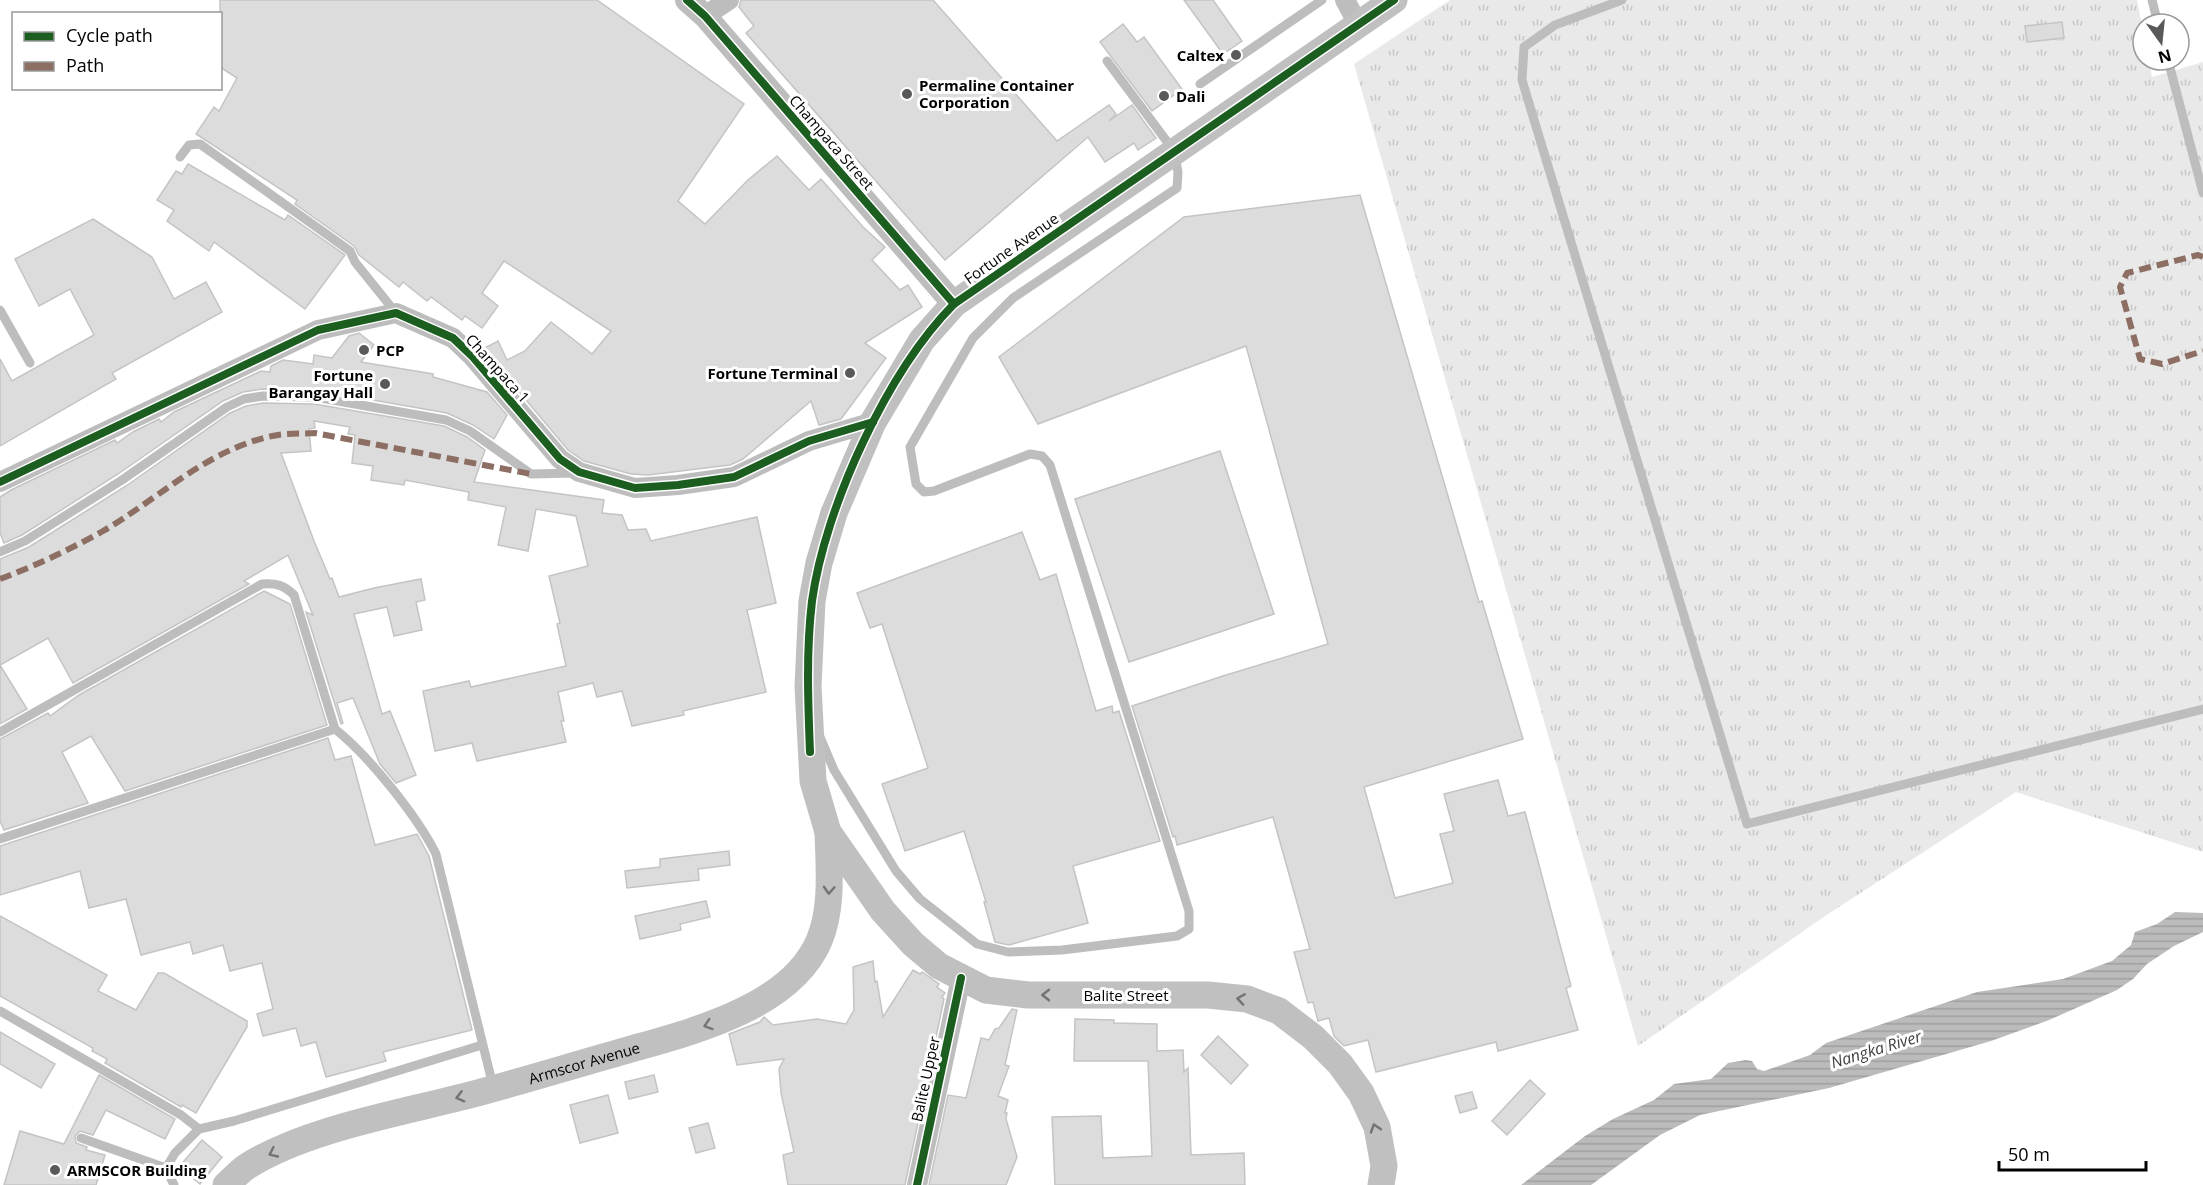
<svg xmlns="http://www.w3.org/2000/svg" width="2203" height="1185" font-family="'Open Sans',sans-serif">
<defs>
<pattern id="grass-tufts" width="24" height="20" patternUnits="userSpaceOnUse" patternTransform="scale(1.5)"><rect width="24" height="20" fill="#e9e9e9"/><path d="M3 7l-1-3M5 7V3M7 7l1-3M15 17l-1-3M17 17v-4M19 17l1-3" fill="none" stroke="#c6c6c6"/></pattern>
<pattern id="water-rules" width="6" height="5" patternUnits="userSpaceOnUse" patternTransform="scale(1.5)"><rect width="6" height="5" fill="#bbb"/><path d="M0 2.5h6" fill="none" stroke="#9f9f9f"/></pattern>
</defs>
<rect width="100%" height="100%" fill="#fff"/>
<!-- grass -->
<polygon fill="url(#grass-tufts)" points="1450,0 2137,0 2143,30 2143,60 2149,60 2152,77 2203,62 2203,852 2016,792 1825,916 1638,1046 1354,64"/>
<!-- water -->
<polygon fill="url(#water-rules)" points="2175,912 2203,913 2203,932 2174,946 2147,964 2133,979 2117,990 2049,1020 1991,1041 1829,1088 1700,1115 1660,1135 1591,1185 1521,1185 1585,1136 1613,1119 1654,1100 1674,1084 1711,1079 1728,1063 1746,1060 1752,1061 1757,1069 1764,1071 1810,1055 1826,1043 1977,992 2063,979 2112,961 2131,945 2135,932 2157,924"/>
<!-- building -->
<g fill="#dcdcdc" stroke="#c4c4c4" stroke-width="1.5">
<polygon points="220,0 597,0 744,104 678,201 705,224 748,180 777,156 809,190 821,179 863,227 885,247 872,260 900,290 908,285 922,307 865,343 886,358 841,419 819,425 811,401 743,459 730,465 648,475 631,474 584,461 568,450 483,349 498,341 507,360 525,351 551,322 592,354 611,331 504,261 482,293 498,306 482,328 465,316 462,320 431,297 427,301 403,282 399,287 359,255 354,246 295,204 297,200 196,134 214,107 219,111 237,78 220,67"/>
<polygon points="741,0 933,0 1057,141 1109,105 1116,114 1109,121 1132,105 1156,138 1138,150 1134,143 1105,162 1088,137 945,260 746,33 754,26 739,7"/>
<polygon points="1184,0 1213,0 1242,41 1223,54"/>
<polygon points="2062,22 2064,38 2027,42 2025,26"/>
<polygon points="1123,24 1137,42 1144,37 1182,89 1152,111 1100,42"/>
<polygon points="188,164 285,220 288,215 345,255 305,309 214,242 209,251 167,221 174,210 157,200 176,171 182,174"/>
<polygon points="1360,195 1479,602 1482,601 1523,739 1364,787 1395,898 1453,883 1440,834 1454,831 1444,794 1498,780 1508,816 1525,812 1571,986 1566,988 1578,1030 1498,1051 1496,1042 1376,1072 1368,1040 1344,1046 1334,1036 1329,1018 1318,1021 1313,1002 1308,1003 1294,952 1310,949 1273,817 1177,845 1175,836 1173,837 1132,706 1223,676 1328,644 1246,346 1038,424 999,357 1184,217"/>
<polygon points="93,219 152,257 174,299 206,282 222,312 112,373 116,379 0,446 0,359 12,381 94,335 70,289 39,306 15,259"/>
<polygon points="359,333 374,345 361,362 433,374 433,377 487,392 507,415 494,439 473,425 447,413 315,390 263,389 243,392 223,401 118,474 22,535 4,543 0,533 0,497 11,490 115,440 117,443 133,432 159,419 161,422 174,412 261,371 270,372 271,366 283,360 313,364 314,355 332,358 349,336"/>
<polygon points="263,403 314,404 444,426 467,437 485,450 474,482 604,500 602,513 622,515 628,530 646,529 651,541 757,517 776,603 747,610 766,692 683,711 684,715 632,726 622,691 597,697 593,683 558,692 564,721 561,721 566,742 477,761 472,743 435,751 423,691 469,681 471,687 566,666 557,624 560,623 549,576 588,566 576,516 536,509 528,551 498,545 506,507 468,500 469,492 405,480 404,485 371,480 373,466 352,463 355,435 348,434 350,427 314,421 315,428 309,429 311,451 281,453 314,541 330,579 332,578 339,597 374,588 421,579 425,600 416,602 422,630 394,636 387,607 354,614 382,714 390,711 416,775 396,783 380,764 353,698 337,703 343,723 341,724 306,612 313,615 288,555 244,581 249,584 73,683 48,638 0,665 27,709 0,724 0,559 29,547 126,486 230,413 246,406"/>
<polygon points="1220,451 1274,614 1129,662 1075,499"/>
<polygon points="1022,532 1040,580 1056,574 1096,711 1112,706 1113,713 1119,711 1160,841 1073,866 1088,923 1009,945 995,942 984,902 986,902 964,831 905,851 882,784 928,768 882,624 870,628 857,593"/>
<polygon points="264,591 290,604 327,725 125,791 91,736 62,752 88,803 4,830 0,821 0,739 48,713 50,716 79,695"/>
<polygon points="328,738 335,760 351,756 375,845 417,834 429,856 472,1030 383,1052 386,1061 326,1077 316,1042 301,1046 296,1028 263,1036 257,1014 273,1009 262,963 230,971 223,945 193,954 190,942 141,955 126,899 89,908 80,871 0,895 0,846"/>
<polygon points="729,851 730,865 698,869 699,880 627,888 625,871 660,867 660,859"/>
<polygon points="706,901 710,917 680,924 681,930 640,939 635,916"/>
<polygon points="0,916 107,975 98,991 136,1010 158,973 164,973 247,1021 247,1027 196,1113 182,1105 181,1107 105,1063 107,1059 92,1051 93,1048 0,996"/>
<polygon points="873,961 875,982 877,981 883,1017 913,970 920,974 922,972 939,984 937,987 945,993 942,997 944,999 905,1185 788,1185 783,1155 794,1152 781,1093 779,1069 784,1059 737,1065 729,1034 760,1022 764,1017 773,1025 817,1019 846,1024 854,1010 853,967"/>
<polygon points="1012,1009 1017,1010 1005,1065 1009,1066 998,1096 1008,1100 1005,1113 1007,1113 1006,1119 1017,1157 1006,1185 929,1185 948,1095 966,1098 981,1038 989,1040 995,1029 999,1028"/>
<polygon points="1075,1019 1114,1020 1114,1023 1157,1024 1157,1051 1183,1050 1184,1072 1188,1068 1191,1155 1244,1153 1245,1185 1055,1185 1052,1117 1101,1116 1103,1158 1152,1156 1148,1061 1074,1061"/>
<polygon points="0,1032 55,1064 41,1088 0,1064"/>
<polygon points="1218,1036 1248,1065 1231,1084 1201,1055"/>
<polygon points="99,1075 175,1119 165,1139 106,1110 93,1135 80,1131 75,1136 76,1143 87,1147 86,1150 105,1155 96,1185 4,1185 20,1131 64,1144"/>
<polygon points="654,1075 658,1092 629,1099 625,1082"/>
<polygon points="1530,1080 1545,1094 1507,1135 1492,1121"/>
<polygon points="1472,1092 1477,1108 1460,1113 1455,1096"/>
<polygon points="608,1095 618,1133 580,1143 570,1105"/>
<polygon points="708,1123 715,1148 696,1153 689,1128"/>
<polygon points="202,1140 222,1157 200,1184 179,1167"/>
</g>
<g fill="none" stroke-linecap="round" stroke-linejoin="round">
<!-- service -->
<g stroke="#bdbdbd" stroke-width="9">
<polyline points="1622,0 1555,25 1524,47 1522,80 1747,824 2203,709"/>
<polyline points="2152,0 2158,24"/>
<polyline points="2168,60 2203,193"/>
<polyline points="1200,84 1322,0"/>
<polyline points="180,157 189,145 200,144 350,251 355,262 396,313"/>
<polyline points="0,310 30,363"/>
<polyline points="0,552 25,541 122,480 227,407 244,399 263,396 315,397 446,420 470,431 531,474 574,473"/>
<path d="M0 732 262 584C276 583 284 585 294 595L335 729C369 756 417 816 436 854L493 1086"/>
<polyline points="820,737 834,770 896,871 920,899 977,944 1008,952 1062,950 1177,936 1189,929 1189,911 1050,465 1042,456 1030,454 934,491 924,492 916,484 910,447 973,338 1013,298 1177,188 1178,172 1174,151 1107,61"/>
<polyline points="0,839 335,729"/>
<polyline points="0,1011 181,1115 199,1129 175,1153 166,1168"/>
<polyline points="199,1129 234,1121 482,1045"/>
<polyline points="81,1138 166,1168 174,1185"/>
</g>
<!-- minor -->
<g stroke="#bdbdbd" stroke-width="20">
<polyline points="1345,0 1358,24"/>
<polyline points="705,16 729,0"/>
<polyline points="0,482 318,330 396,313 453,338 472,356 560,459 579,472 635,488 678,485 734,477 809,441 873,422"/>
<polyline points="917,1185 961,978"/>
</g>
<!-- tertiary -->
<polyline stroke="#bdbdbd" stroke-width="24" points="687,0 705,16 954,304"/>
<!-- secondary -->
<g stroke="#c0c0c0" stroke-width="27">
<path id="s1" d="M226 1185C233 1179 239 1172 246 1167 303 1130 399 1113 466 1096 520 1082 574 1065 628 1050 691 1032 790 1008 819 941 833 908 829 868 828 833"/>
<polyline points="1381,1185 1384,1166 1377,1127 1361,1093 1340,1064 1313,1037 1279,1011 1247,999 1208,995 1028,995 986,990 939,966 913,944 883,911 828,832 813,781 808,686 812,601 819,563 834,513 873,422 922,340 954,304 1394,0"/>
</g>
<!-- quiet -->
<g stroke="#8d6e63" stroke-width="6" stroke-dasharray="12 6" stroke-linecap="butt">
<polyline points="2203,257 2198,255 2127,273 2120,287 2140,359 2162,364 2203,351"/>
<path d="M0 579C35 566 71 549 103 531 160 498 211 446 278 435 290 433 303 434 315 433L531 474"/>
</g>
<defs>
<g id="cycleway">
<polyline points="687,0 705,16 954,304"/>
<polyline points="0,482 318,330 396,313 453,338 472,356 560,459 579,472 635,488 678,485 734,477 809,441 873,422"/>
<path d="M810 752C808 702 806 651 812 601 825 507 887 372 954 304L1394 0"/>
<polyline points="917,1185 961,978"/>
</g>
</defs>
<!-- cycleway casing -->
<use href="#cycleway" stroke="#fff" stroke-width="11"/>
<!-- cycleway -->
<use href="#cycleway" stroke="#1b5e20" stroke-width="8"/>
</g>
<!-- one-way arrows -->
<defs><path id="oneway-chevron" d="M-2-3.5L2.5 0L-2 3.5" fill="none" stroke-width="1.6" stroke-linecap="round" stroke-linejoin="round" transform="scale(1.5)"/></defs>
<g stroke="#737373">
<use href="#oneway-chevron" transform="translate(829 890) rotate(93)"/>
<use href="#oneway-chevron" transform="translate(1046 995) rotate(-180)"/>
<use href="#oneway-chevron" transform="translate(1241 999) rotate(-171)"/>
<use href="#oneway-chevron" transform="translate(708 1025) rotate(162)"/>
<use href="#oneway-chevron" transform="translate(460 1097) rotate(166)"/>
<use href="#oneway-chevron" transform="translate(1375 1128) rotate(-108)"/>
<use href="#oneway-chevron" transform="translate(273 1153) rotate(155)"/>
</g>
<!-- markers -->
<g fill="#595959" stroke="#fff" stroke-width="2">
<circle cx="1236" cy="55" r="6"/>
<circle cx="907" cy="94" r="6"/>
<circle cx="1164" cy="96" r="6"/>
<circle cx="364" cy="350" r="6"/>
<circle cx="850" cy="373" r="6"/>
<circle cx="385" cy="384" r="6"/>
<circle cx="55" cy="1170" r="6"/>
</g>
<g text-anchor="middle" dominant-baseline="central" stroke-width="6" stroke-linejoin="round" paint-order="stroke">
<!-- poi labels -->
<g font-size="15" font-weight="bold" fill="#000" stroke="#fff" text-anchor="start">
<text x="1224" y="55" text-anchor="end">Caltex</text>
<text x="919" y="85">Permaline Container<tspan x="919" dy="17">Corporation</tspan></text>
<text x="1176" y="96">Dali</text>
<text x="376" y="350">PCP</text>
<text x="838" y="373" text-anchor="end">Fortune Terminal</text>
<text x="373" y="375" text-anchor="end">Fortune<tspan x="373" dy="17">Barangay Hall</tspan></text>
<text x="67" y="1170">ARMSCOR Building</text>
</g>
<!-- street labels -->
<g font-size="15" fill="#000" stroke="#fff">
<text transform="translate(832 142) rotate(49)">Champaca Street</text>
<text transform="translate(1011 248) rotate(-35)">Fortune Avenue</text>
<text transform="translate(498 368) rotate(48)">Champaca 1</text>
<text x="1126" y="995">Balite Street</text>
<text stroke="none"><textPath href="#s1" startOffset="382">Armscor Avenue</textPath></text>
<text transform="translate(925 1079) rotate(-78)">Balite Upper</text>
</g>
<!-- water labels -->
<g font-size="16" font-style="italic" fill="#3f3f3f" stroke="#fff">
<text transform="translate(1876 1049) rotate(-17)">Nangka River</text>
</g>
</g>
<!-- legend -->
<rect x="12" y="12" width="210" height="78" fill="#ffffff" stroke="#999999" stroke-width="1.5"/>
<rect x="24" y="32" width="30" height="9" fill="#1b5e20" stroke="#999999" stroke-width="1.5"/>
<text x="66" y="42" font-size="18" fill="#000000">Cycle path</text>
<rect x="24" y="62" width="30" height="9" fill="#8d6e63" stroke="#999999" stroke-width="1.5"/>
<text x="66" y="72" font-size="18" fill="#000000">Path</text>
<!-- north arrow -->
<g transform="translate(2161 42) rotate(165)"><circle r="28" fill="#ffffff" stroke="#999999" stroke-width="1.5"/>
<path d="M0-4.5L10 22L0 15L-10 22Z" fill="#595959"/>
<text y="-9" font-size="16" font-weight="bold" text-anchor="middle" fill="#000000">N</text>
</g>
<!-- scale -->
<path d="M1999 1161v9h147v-9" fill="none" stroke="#000000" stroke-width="3"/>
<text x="2008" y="1161" font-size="18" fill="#000000" stroke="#ffffff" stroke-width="4.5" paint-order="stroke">50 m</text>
</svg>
